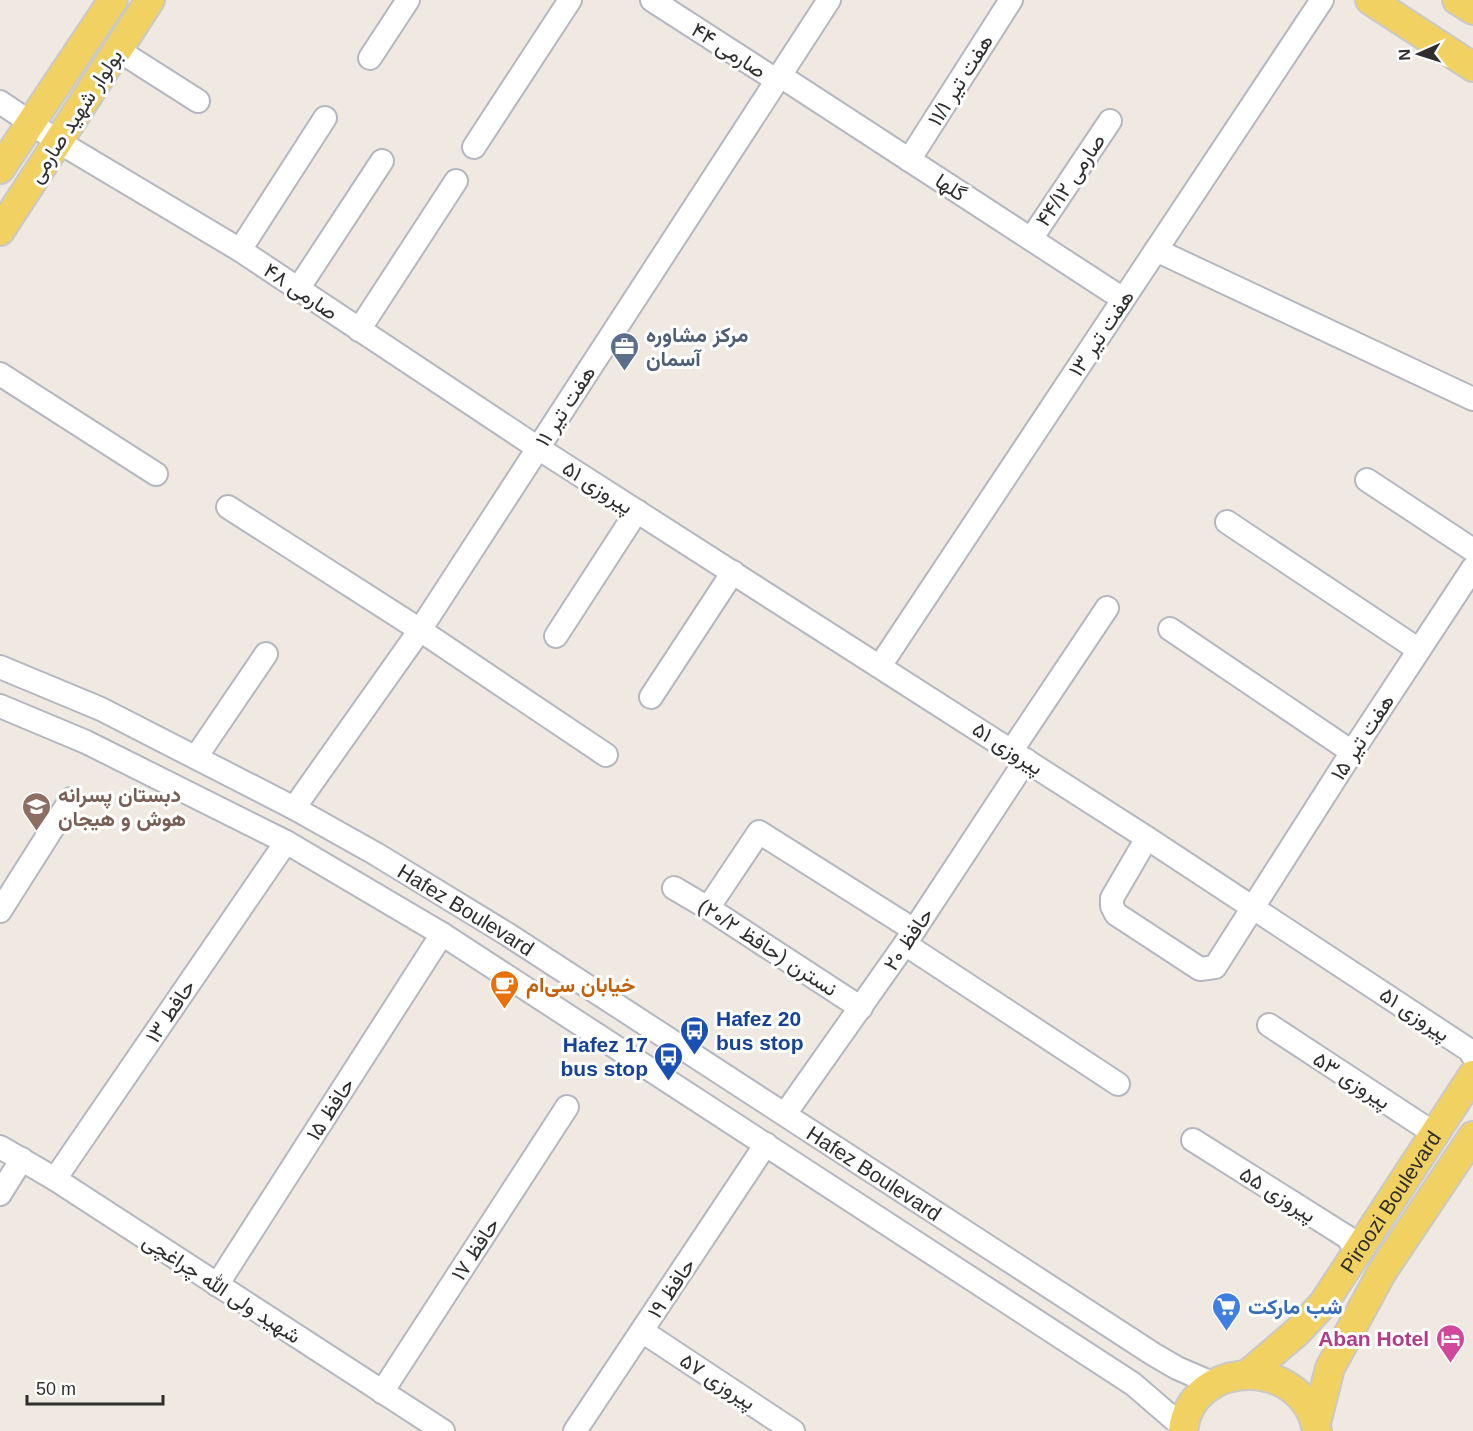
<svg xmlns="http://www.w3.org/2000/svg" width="1473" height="1431" font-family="Helvetica,Vazirmatn,sans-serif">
<rect width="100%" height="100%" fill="#efe9e1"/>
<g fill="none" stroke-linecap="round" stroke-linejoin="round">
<defs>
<g id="minor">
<polyline points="652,0 776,80"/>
<polyline points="118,50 198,101"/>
<polyline points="370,58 408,0"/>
<polyline points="779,75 1123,299"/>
<polyline points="0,102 59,142 240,250 538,448 1147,838 1469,1050 1473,1056"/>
<polyline points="474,147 570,0"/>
<polyline points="909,160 1011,0"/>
<polyline points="1031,239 1110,121"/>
<polyline points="240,250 325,118"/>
<polyline points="1156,250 1473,399"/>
<polyline points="298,289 382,161"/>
<polyline points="359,330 456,181"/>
<polyline points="0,374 156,474"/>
<polyline points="1367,480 1473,550"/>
<polyline points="228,507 420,630 606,755"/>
<polyline points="1227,522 1419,650"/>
<polyline points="1170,629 1352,752"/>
<polyline points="556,636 637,511"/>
<polyline points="880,666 1322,0"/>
<path id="s1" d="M0 667 101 709 294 808 376 854 507 934 1153 1354 1177 1368 1214 1384"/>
<polyline points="651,697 733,572"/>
<polyline points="0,706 86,742 286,842 442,934 1133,1384 1183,1427"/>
<polyline points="1012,750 1107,608"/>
<polyline points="196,757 266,654"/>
<polyline points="294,808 420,630 829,0"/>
<polyline points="1147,838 1112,898 1112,906 1116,914 1200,969 1215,967 1352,752 1473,568"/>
<polyline points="674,888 708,908 861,1008"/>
<polyline points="708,908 759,832 914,930"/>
<polyline points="0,911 71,799"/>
<polyline points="905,944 1118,1084"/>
<polyline points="1269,1025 1435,1134"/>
<polyline points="785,1114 905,944 1026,760"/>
<polyline points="1193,1140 1347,1237 1358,1252"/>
<polyline points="0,1147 55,1179 443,1431"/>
<polyline points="55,1179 286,842"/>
<polyline points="0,1194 22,1159"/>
<polyline points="217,1285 442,934"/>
<polyline points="642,1331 793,1431"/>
<polyline points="382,1392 567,1107"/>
<polyline points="575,1431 766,1144"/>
</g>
<g id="major">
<polyline points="1370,0 1473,67"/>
<polyline points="1457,0 1473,10"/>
<polyline points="0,169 113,0"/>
<polyline points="0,231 150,0"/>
<path id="s2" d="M1248 1374 1297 1332 1323 1304 1473 1075"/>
<polyline points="1316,1423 1330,1368 1382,1272 1473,1136"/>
<path d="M1183 1431C1191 1357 1305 1356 1317 1431"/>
</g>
</defs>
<!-- minor casing -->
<use href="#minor" stroke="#b4b7c1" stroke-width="26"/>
<!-- major casing -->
<use href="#major" stroke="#c9c9c9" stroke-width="32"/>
<!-- minor -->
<use href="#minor" stroke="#fff" stroke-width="22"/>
<!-- major -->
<use href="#major" stroke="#f2d163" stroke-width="28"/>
</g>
<!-- icons -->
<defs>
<symbol id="office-pin" viewBox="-11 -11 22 30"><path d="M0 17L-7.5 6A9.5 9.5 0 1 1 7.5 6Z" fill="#5c6f8a" stroke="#fff"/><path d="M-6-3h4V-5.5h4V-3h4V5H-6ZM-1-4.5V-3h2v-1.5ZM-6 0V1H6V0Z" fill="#fff"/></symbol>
<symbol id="school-pin" viewBox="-11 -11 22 30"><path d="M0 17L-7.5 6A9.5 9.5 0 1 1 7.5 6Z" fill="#8d6e63" stroke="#fff"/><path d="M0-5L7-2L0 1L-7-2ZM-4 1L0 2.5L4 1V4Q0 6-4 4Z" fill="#fff"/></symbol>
<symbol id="cafe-pin" viewBox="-11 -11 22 30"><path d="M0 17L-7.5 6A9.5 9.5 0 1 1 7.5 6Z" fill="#e8710a" stroke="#fff"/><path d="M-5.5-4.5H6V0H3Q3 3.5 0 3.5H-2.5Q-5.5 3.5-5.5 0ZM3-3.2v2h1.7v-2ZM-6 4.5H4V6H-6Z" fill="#fff"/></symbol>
<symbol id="bus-pin" viewBox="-11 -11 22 30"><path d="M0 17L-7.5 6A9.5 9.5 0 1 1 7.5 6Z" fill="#1a4fb4" stroke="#fff"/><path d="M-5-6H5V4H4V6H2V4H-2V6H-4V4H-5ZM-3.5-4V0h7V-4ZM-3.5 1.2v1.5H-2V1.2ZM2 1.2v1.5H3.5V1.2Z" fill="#fff"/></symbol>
<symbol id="supermarket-pin" viewBox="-11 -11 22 30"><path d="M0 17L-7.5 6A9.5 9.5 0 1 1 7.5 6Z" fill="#3f7fe0" stroke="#fff"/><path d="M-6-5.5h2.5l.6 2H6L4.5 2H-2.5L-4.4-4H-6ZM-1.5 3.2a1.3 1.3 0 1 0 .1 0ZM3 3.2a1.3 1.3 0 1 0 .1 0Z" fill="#fff"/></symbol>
<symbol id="hotel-pin" viewBox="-11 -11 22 30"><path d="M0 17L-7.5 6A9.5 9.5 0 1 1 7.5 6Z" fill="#d1479c" stroke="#fff"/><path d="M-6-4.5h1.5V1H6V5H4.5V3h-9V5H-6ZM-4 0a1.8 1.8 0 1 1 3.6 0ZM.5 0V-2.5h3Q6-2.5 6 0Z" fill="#fff"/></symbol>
</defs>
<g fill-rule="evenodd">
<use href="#office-pin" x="608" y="330" width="33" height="45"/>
<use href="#school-pin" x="20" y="790" width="33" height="45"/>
<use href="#cafe-pin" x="488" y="968" width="33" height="45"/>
<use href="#bus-pin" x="678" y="1014" width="33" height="45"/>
<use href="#bus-pin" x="652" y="1040" width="33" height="45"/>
<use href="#supermarket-pin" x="1210" y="1290" width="33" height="45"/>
<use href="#hotel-pin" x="1434" y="1322" width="33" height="45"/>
</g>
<g text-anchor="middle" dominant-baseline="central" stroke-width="6" stroke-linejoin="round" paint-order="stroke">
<!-- street labels -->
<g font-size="21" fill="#2e2e2e" stroke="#fff">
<text transform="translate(729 50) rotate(33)">صارمی ۴۴</text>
<text transform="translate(960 80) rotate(-58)">هفت تیر ۱۱/۱</text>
<text transform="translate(75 116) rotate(-57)">بولوار شهید صارمی</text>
<text transform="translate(1070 180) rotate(-56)">صارمی ۴۴/۱۲</text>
<text transform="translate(951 187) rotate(33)">گلها</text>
<text transform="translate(301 291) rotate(34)">صارمی ۴۸</text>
<text transform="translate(1101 333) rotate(-56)">هفت تیر ۱۳</text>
<text transform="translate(565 406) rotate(-57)">هفت تیر ۱۱</text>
<text transform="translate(598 487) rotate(33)">پیروزی ۵۱</text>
<text transform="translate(1362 737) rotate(-57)">هفت تیر ۱۵</text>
<text transform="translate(1008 748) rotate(33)">پیروزی ۵۱</text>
<text stroke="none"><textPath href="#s1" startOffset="526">Hafez Boulevard</textPath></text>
<text transform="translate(908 939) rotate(-56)">حافظ ۲۰</text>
<text transform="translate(768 947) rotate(33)">نسترن (حافظ ۲۰/۲)</text>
<text transform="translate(170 1011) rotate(-56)">حافط ۱۳</text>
<text transform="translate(1415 1014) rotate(34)">پیروزی ۵۱</text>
<text transform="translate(1352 1080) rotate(33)">پیروزی ۵۳</text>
<text transform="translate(330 1109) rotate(-57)">حافظ ۱۵</text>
<text stroke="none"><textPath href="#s1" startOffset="1012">Hafez Boulevard</textPath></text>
<text transform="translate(1278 1194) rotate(32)">پیروزی ۵۵</text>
<text stroke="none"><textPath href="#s2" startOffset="225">Piroozi Boulevard</textPath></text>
<text transform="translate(475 1249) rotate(-57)">حافظ ۱۷</text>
<text transform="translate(222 1288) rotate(33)">شهید ولی الله چراغچی</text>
<text transform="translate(671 1288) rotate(-56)">حافظ ۱۹</text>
<text transform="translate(718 1381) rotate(33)">پیروزی ۵۷</text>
</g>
<!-- service labels -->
<g font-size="21" font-weight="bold" fill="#4e5e75" stroke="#fff" text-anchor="start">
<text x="646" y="334">مرکز مشاوره<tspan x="646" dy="24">آسمان</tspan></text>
</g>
<!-- education labels -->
<g font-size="21" font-weight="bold" fill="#785e54" stroke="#fff" text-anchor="start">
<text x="58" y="794">دبستان پسرانه<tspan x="58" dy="24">هوش و هیجان</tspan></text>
</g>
<!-- food labels -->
<g font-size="21" font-weight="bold" fill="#c56008" stroke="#fff" text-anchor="start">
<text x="526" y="984">خیابان سی‌ام</text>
</g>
<!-- transit labels -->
<g font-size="21" font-weight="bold" fill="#164399" stroke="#fff" text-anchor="start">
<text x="716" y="1018">Hafez 20<tspan x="716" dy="24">bus stop</tspan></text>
<text x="648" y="1044" text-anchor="end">Hafez 17<tspan x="648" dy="24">bus stop</tspan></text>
</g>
<!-- shop labels -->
<g font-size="21" font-weight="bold" fill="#366cbe" stroke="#fff" text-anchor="start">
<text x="1248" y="1306">شب مارکت</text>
</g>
<!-- hotel labels -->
<g font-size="21" font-weight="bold" fill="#b23c85" stroke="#fff" text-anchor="end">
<text x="1429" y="1338">Aban Hotel</text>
</g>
</g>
<!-- north arrow -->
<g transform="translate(1419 54) rotate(267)" stroke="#ffffff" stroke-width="4.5" paint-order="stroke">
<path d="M0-4.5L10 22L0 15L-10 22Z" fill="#2e2e2e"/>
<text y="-9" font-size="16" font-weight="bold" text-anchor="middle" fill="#2e2e2e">N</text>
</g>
<!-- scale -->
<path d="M27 1395v9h136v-9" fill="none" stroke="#2e2e2e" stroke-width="3"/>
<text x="36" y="1395" font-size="18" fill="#2e2e2e" stroke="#ffffff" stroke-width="4.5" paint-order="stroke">50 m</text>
</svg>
